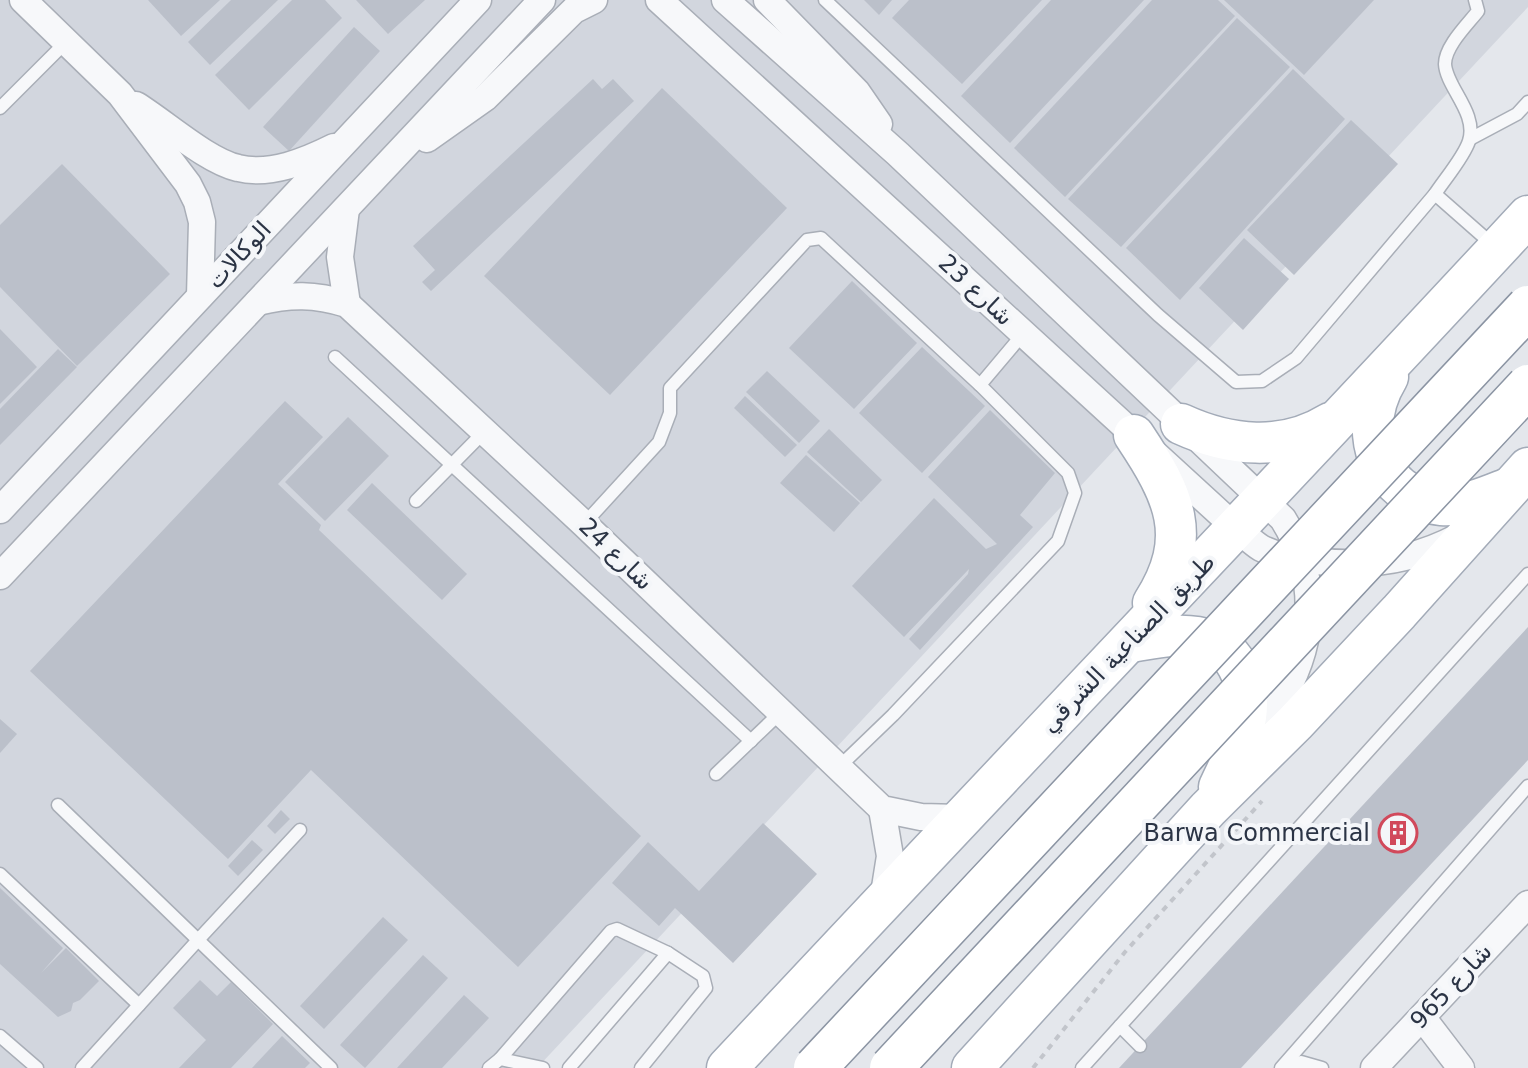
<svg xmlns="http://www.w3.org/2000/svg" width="1528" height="1068" font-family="'DejaVu Sans',Cairo,sans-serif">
<rect width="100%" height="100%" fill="#e4e7ec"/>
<!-- built -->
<polygon fill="#d2d6de" points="0,0 1528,0 1528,7 537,1068 0,1068"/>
<!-- building -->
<g fill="#bbc0ca">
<polygon points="148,0 220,0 181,36"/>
<polygon points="231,0 278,0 210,65 188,42"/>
<polygon points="292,0 325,0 342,18 249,110 215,75"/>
<polygon points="356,0 425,0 388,34"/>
<polygon points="864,0 892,0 879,15"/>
<polygon points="909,0 1042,0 962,84 892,18"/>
<polygon points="1051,0 1144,0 1010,143 961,96"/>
<polygon points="1152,0 1218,0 1235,16 1065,197 1014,148"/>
<polygon points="1224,0 1374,0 1304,75"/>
<polygon points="1237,18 1290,67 1121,247 1068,199"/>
<polygon points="354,27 380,51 289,151 263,127"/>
<polygon points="1293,69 1345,119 1180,300 1126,248"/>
<polygon points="593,79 602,89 613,79 634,101 431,291 422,282 435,270 413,246"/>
<polygon points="662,88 787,208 610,395 484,276"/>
<polygon points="1351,120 1398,164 1294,275 1247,230"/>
<polygon points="62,164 170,274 77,366 0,287 0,225"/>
<polygon points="1244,238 1289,279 1243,330 1199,288"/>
<polygon points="852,281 917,343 854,409 789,348"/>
<polygon points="0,329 37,367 0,404"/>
<polygon points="922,347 985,406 922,473 859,413"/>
<polygon points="58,349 77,367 0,445 0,409"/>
<polygon points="767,371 820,421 799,443 746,392"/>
<polygon points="745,396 797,445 785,457 734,408"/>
<polygon points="285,401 323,437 278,484 321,525 319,530 641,836 518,967 311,770 228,859 30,671"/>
<polygon points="990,410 1055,473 1020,515 1033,527 920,650 909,639 968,574 969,569 904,637 852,586 934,498 986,549 997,544 928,477"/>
<polygon points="348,417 389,456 325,521 285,482"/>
<polygon points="829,429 882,480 861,502 807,452"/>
<polygon points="806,455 860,503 834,532 780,483"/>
<polygon points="372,483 467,574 442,600 347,510"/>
<polygon points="1528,627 1528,760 1241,1068 1119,1068"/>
<polygon points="0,719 17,734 0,753"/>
<polygon points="281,810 290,819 275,834 267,826"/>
<polygon points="763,823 817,874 733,963 675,908 659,926 612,883 648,842 699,891"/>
<polygon points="252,840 263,850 238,876 228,866"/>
<polygon points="0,888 63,948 41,973 66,948 99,981 80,1000 73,1003 71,1011 58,1017 0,964"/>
<polygon points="383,917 408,940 324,1029 300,1006"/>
<polygon points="423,955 448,978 365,1068 340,1045"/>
<polygon points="200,980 217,996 231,982 273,1024 231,1068 179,1068 206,1040 173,1008"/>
<polygon points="464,995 489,1018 442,1068 397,1068"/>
<polygon points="282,1036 310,1063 305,1068 252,1068"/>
</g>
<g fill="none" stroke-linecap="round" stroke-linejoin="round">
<defs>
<g id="service">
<polyline points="825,0 1158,315 1236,382 1262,381 1296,358 1435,194 1493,245"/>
<polyline points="0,108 66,42"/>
<polyline points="1470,139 1517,114 1528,102"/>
<path d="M1435 194C1444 180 1464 157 1469 141 1478 113 1446 87 1445 64 1445 46 1468 24 1478 11L1475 0"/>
<polyline points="335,357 751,741"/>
<polyline points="980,385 1023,334"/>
<polyline points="416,501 485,431"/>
<polyline points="584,524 659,442 670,413 670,388 807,240 821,238 980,385 1068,473 1075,493 1058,541 893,715 839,767"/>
<polyline points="716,774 781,712"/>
<polyline points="58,805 198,940 300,830"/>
<polyline points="0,874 139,1005"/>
<polyline points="1120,1026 1140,1046"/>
<polyline points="0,1036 37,1068"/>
<polyline points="500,1059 611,931 617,929 668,953"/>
<polyline points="82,1068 198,940 331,1068"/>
<polyline points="489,1068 500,1059 543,1068"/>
<polyline points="569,1068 668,953 703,976 706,988 641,1068"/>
<polyline points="1082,1068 1528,574"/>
<polyline points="1281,1068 1528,786"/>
<polyline points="1287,1068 1301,1062 1322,1068"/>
</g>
<g id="minor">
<polyline points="23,0 120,94 188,184 197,202 202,222 200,296"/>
<path d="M659 0 1237 529C1245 535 1253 543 1261 548 1276 556 1292 558 1309 560 1361 568 1411 562 1458 537"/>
<path d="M725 0 898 154 1283 519C1318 575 1316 638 1284 695 1273 715 1259 733 1246 752"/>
<polyline points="767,0 857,92 879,124"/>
<path d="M136 105C164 122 207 161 238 168 270 176 306 161 334 147"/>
<polyline points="427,139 485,98 574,10 594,0"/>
<polyline points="346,209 340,257 347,304"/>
<path d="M258 302C290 294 315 294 347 304L584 524 882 809 921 817 960 818"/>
<polyline points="0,510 478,0"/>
<polyline points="0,576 542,0"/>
<polyline points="882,809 890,856 883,900"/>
<polyline points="1422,1017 1461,1068"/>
<polyline points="1374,1068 1528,904"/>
</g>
<g id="primary">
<path d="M1388 377C1366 413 1366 459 1401 488 1412 496 1427 504 1441 505 1463 507 1486 497 1506 489"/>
<path d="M1181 424C1229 446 1283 452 1330 423"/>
<path d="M1134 435C1174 495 1195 537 1153 603"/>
<path d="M1129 642C1151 639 1174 633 1197 637 1235 643 1251 682 1246 717 1242 742 1229 765 1219 787"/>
<path d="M727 1068C993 783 1263 502 1528 216"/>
<polyline points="972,1068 1208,809 1295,723 1399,612 1528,468"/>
</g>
</defs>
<!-- service casing -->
<use href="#service" stroke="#a9aeb7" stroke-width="15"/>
<!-- minor casing -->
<use href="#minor" stroke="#a9aeb7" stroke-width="29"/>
<!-- primary casing -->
<use href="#primary" stroke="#a3abb8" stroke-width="43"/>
<!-- path -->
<polyline stroke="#c2c5cb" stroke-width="4" stroke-dasharray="6 6" stroke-linecap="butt" points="1033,1068 1125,952 1262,801"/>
<!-- service -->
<use href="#service" stroke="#f7f8fa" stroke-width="12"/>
<!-- minor -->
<use href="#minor" stroke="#f7f8fa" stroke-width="26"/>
<!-- primary -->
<use href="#primary" stroke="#fff" stroke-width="40"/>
<defs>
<g id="trunk-bridge">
<polyline points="815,1068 1528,307"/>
<polyline points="891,1068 1528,386"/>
</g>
</defs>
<!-- trunk-bridge casing -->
<use href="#trunk-bridge" stroke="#8b94a3" stroke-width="45" stroke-linecap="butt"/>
<!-- trunk-bridge -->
<use href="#trunk-bridge" stroke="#fff" stroke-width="42"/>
</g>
<!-- icons -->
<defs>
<symbol id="building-ring" viewBox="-11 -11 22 22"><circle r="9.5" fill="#f4f6f9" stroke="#d1495b" stroke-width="1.5"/><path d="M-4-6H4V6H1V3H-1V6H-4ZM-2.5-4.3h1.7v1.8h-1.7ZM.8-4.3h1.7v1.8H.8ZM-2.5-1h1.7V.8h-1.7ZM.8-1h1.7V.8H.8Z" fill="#d1495b"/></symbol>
</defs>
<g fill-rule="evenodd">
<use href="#building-ring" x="1376" y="811" width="44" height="44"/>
</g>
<g text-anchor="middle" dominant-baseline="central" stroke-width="8" stroke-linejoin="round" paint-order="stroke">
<!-- street labels -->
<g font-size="24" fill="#2b3445" stroke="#f4f6f9">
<text transform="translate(239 255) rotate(-47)">الوكالات</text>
<text transform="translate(976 290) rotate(43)">شارع 23</text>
<text transform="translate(616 554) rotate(44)">شارع 24</text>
<text transform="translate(1128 643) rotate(-46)">طريق الصناعية الشرقي</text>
<text transform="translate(1451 986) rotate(-47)">شارع 965</text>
</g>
<!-- poi labels -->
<g font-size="24" fill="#2b3445" stroke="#f4f6f9" text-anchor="end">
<text x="1370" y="833">Barwa Commercial</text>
</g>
</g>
</svg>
